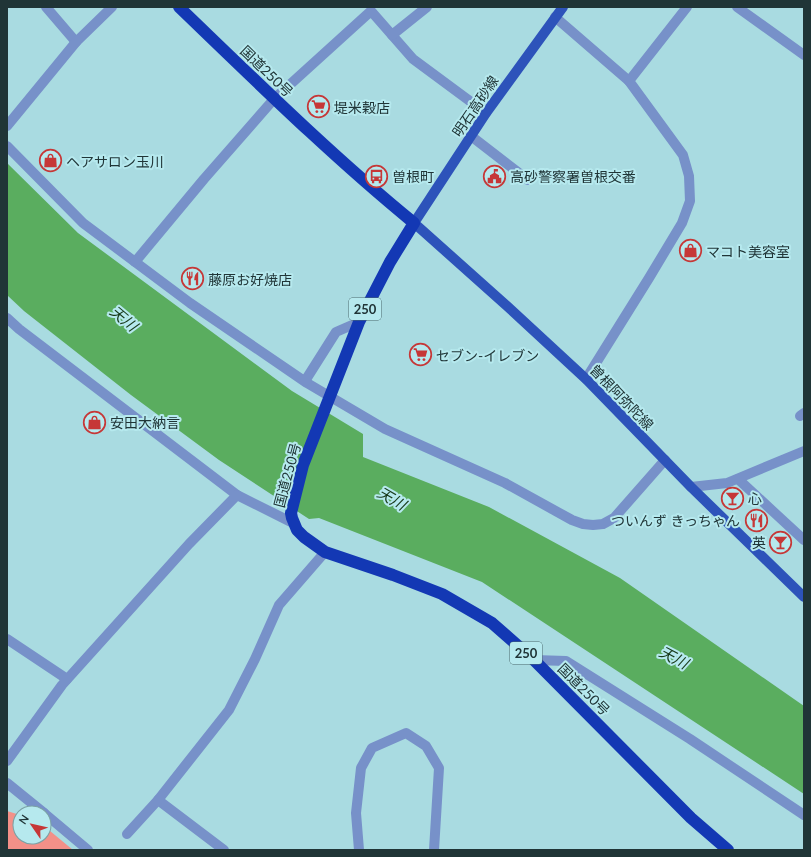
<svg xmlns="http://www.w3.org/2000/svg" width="811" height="857" font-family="Lato,'Noto Sans JP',sans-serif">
<rect width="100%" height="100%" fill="#a9dbe1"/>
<!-- green -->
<polygon fill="#f39088" points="7,811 20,815 20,837 44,837 44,826 73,850 7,850"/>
<!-- water -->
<polygon fill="#5aad5f" points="7,163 78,233 292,391 363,434 363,457 489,507 620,578 804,706 804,794 482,582 319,518 309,519 219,460 131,395 24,311 7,295"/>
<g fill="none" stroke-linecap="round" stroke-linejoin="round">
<!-- minor -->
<g stroke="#7791c9" stroke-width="10">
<polyline points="46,7 76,42"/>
<polyline points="737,7 804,55"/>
<polyline points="555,17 629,81"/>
<polyline points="392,35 413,59 486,113"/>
<polyline points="7,126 76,42 112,7"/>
<polyline points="471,136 528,180"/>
<polyline points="7,146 83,223 190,303 307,383 385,429 505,483 572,520 583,524 593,525 603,524 614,518 665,460"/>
<polyline points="135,262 204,179 274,99 371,11 392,35 427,7"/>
<polyline points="7,318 19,329 237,495 293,523"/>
<polyline points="586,379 649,278 682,223 690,201 689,176 683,155 629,81 687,7"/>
<polyline points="305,381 336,332 359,322"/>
<polyline points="800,416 804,413"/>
<polyline points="738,479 804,540"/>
<polyline points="691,487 727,483 804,451"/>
<polyline points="7,639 67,679"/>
<polyline points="534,660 566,661 690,739 804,815"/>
<polyline points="7,761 62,685 189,544 237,495"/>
<polyline points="7,783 44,813"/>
<polyline points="158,800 224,850"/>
<polyline points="44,813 88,850"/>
<polyline points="127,834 158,800 229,710 255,659 279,605 325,552"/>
<polyline points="359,850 356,813 361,768 372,748 406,733 426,746 439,768 434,850"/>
</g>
<!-- major -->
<polyline stroke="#2d53ba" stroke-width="10" points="563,7 486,113 414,223 507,306 586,379 691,487 804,597"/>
<!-- highway -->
<path stroke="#1338b4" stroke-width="12" d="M179 7C256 81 332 156 414 223L390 262 359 322 303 465 291 513 292 518 297 530 304 537 325 552 393 575 442 594 492 623 534 660 691 818 728 850"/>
</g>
<!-- icons -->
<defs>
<symbol id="supermarket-ring" viewBox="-11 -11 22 22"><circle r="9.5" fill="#b6e9ee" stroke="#c63737" stroke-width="1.5"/><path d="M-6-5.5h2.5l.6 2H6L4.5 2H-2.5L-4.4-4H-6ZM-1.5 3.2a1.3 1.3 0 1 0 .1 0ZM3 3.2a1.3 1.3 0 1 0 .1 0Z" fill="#c63737"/></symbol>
<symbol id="shop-ring" viewBox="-11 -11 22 22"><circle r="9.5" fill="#b6e9ee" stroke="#c63737" stroke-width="1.5"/><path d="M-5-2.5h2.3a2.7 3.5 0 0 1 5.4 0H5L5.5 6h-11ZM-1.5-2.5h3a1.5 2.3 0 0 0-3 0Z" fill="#c63737"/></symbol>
<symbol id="bus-ring" viewBox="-11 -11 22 22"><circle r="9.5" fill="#b6e9ee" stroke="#c63737" stroke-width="1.5"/><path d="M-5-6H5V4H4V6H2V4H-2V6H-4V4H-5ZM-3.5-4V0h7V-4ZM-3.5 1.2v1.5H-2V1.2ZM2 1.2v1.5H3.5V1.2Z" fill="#c63737"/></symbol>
<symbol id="civic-ring" viewBox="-11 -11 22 22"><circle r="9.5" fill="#b6e9ee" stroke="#c63737" stroke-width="1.5"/><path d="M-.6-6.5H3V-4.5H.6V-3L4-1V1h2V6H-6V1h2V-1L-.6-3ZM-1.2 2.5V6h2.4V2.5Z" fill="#c63737"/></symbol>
<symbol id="restaurant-ring" viewBox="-11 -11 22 22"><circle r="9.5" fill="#b6e9ee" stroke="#c63737" stroke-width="1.5"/><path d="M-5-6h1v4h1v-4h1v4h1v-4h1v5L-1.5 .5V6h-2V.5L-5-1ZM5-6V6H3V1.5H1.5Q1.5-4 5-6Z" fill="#c63737"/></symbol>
<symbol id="bar-ring" viewBox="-11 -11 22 22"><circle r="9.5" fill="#b6e9ee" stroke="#c63737" stroke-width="1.5"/><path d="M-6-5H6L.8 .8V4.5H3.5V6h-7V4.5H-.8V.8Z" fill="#c63737"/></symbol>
</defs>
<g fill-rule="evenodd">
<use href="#supermarket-ring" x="306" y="94" width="25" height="25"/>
<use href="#shop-ring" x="38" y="148" width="25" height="25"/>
<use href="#bus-ring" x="364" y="164" width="25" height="25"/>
<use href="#civic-ring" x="482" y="164" width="25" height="25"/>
<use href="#shop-ring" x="678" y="238" width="25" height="25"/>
<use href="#restaurant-ring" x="180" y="266" width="25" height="25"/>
<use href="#supermarket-ring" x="408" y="342" width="25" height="25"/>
<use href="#shop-ring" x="82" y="410" width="25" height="25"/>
<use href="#bar-ring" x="720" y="486" width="25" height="25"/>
<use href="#restaurant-ring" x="744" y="508" width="25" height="25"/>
<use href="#bar-ring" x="768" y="530" width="25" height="25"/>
</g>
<g text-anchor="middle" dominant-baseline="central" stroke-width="4" stroke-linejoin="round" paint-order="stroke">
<!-- shield labels -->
<g fill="#b6e9ee" stroke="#4d6b6e" stroke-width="1">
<rect x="349" y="298" width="32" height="22" rx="3"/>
<rect x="510" y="642" width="32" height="22" rx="3"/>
</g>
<g font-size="13" font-weight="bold" fill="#203537">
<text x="365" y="309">250</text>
<text x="526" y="653">250</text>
</g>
<!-- street labels -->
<g font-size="14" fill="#203537" stroke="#b6e9ee">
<text transform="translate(267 71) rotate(44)">国道250号</text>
<text transform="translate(475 106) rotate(-56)">明石高砂線</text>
<text transform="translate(622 397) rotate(46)">曽根阿弥陀線</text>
<text transform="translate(287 475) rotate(-75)">国道250号</text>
<text transform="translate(584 689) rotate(45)">国道250号</text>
</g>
<!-- poi labels -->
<g font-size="14" fill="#203537" stroke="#b6e9ee" text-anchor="start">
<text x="334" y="107">堤米穀店</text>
<text x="66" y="161">ヘアサロン玉川</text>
<text x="392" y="176">曽根町</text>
<text x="510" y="176">高砂警察署曽根交番</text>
<text x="706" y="251">マコト美容室</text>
<text x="208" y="279">藤原お好焼店</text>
<text x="436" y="355">セブン-イレブン</text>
<text x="110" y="422">安田大納言</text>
<text x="748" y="498">心</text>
<text x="740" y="520" text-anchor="end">ついんず きっちゃん</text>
<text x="766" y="542" text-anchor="end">英</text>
</g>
<!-- water labels -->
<g font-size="15" font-style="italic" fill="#173919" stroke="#b6e9ee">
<text transform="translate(124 318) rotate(40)">天川</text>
<text transform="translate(392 498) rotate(30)">天川</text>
<text transform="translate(674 657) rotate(28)">天川</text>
</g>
</g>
<!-- border -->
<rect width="811" height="857" fill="none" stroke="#203537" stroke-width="16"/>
<!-- north arrow -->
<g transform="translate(32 825) rotate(304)"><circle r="19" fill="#b6e9ee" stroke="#7aa1a5"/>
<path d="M0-3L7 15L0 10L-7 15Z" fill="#c63737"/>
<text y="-6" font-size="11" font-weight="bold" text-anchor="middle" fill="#203537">N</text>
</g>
</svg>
